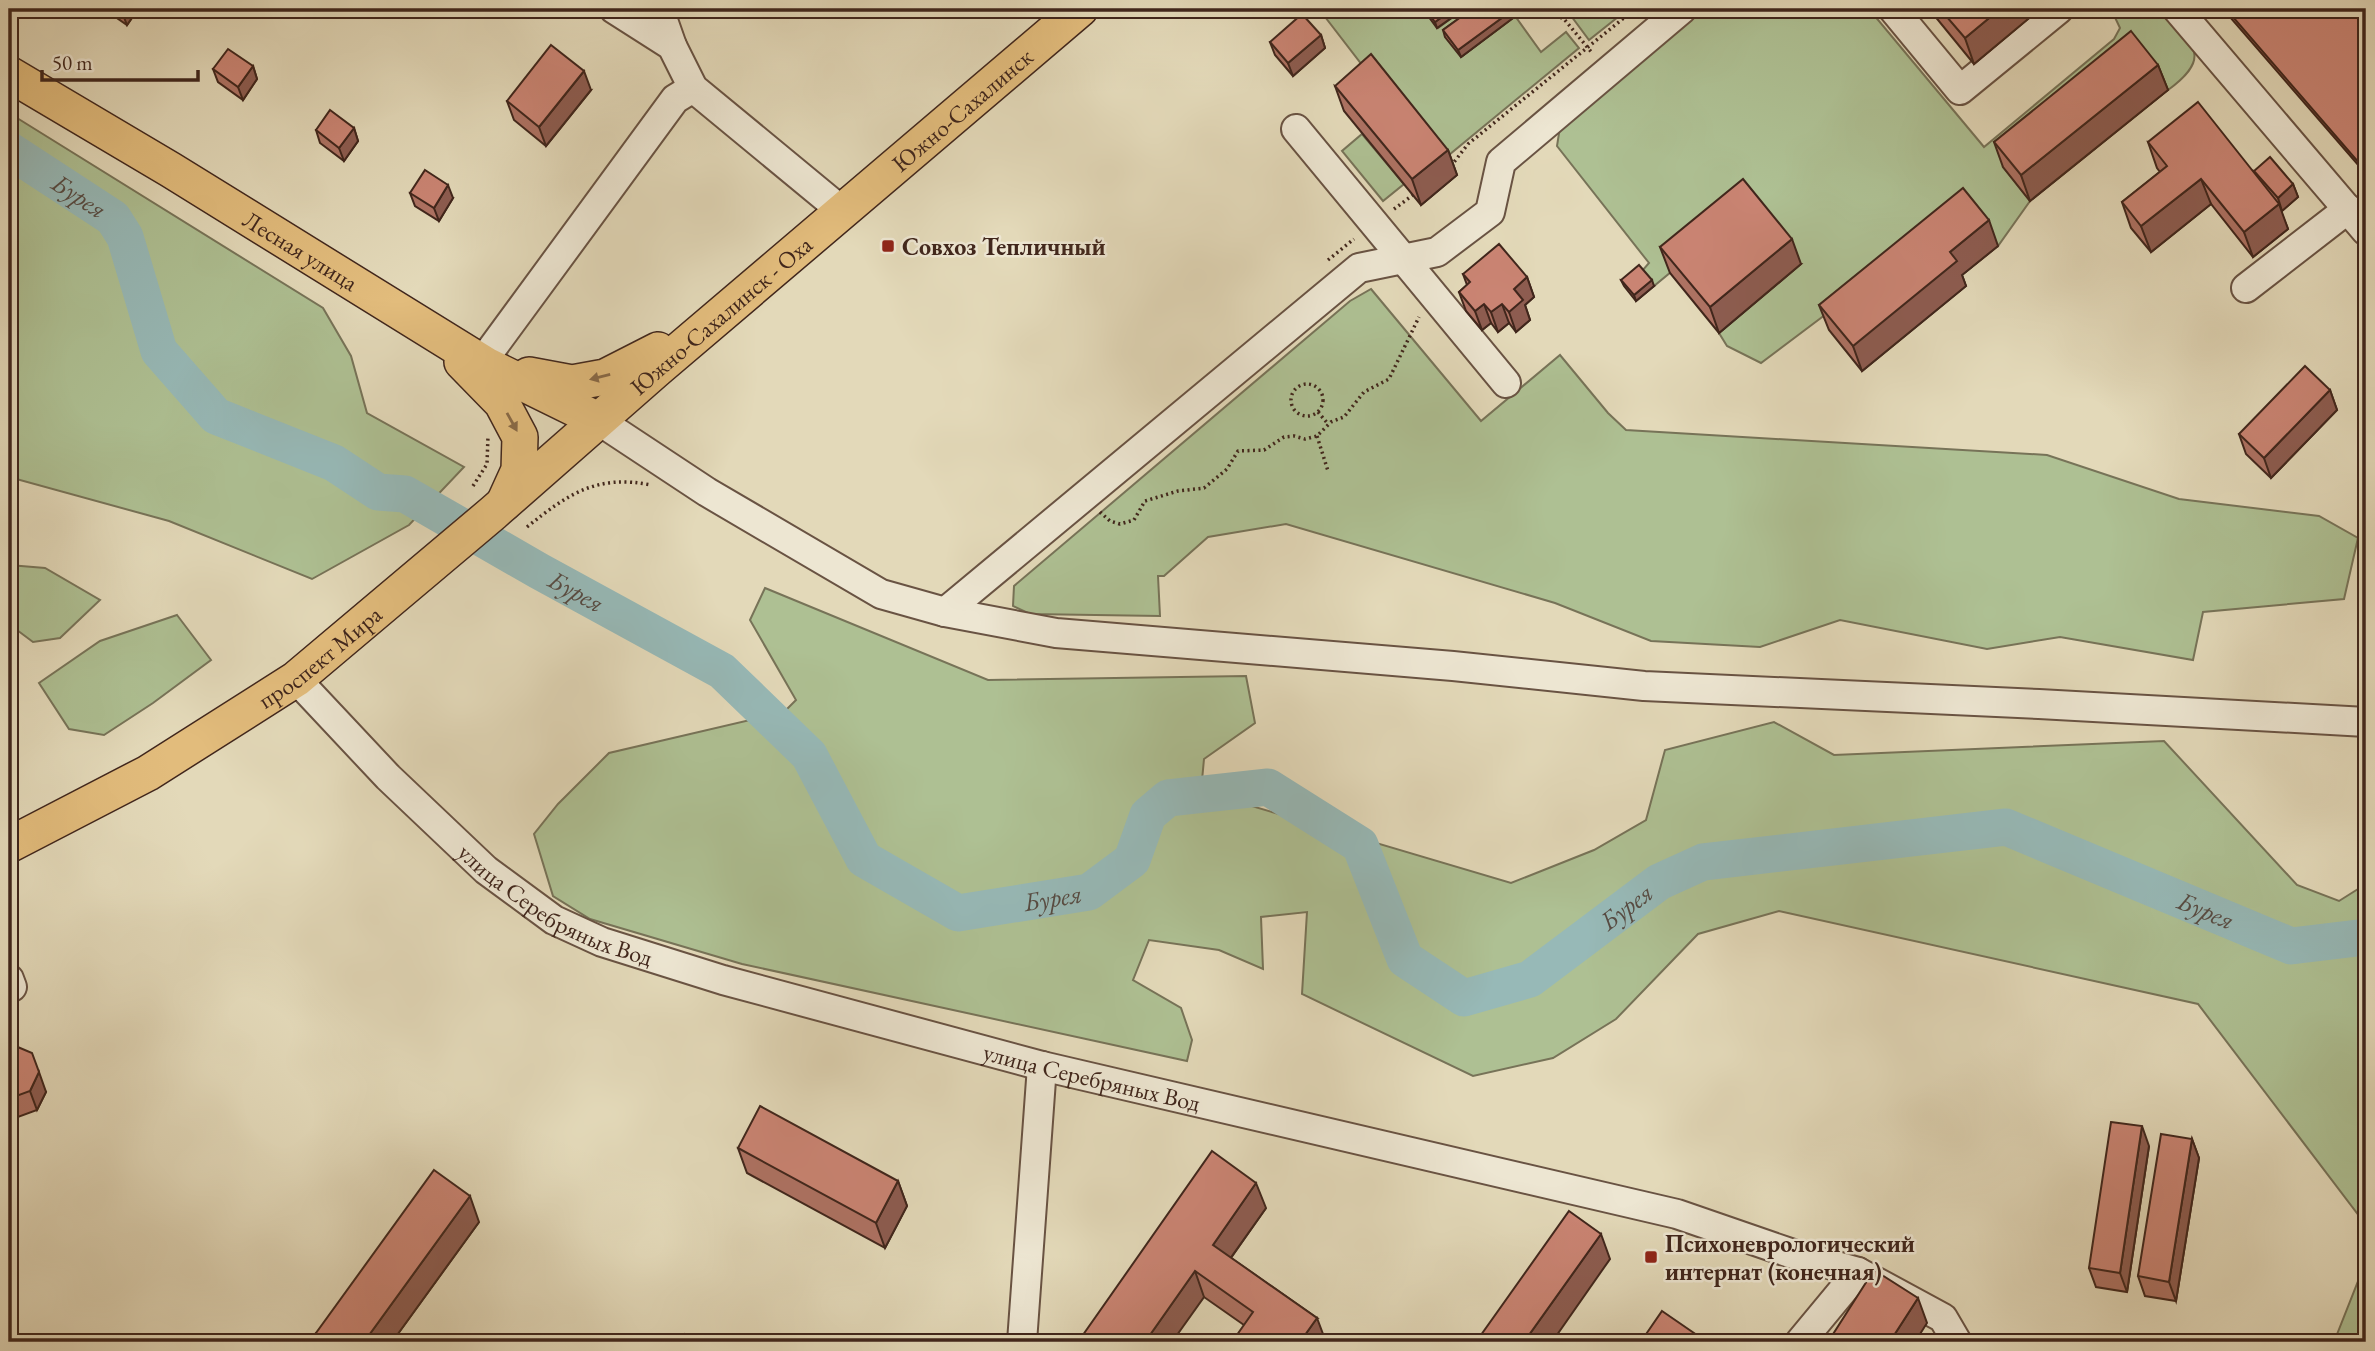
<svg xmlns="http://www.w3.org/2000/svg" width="2375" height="1351" font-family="'EB Garamond',serif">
<rect width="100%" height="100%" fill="#e3d9b9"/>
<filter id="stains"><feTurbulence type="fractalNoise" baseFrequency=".00286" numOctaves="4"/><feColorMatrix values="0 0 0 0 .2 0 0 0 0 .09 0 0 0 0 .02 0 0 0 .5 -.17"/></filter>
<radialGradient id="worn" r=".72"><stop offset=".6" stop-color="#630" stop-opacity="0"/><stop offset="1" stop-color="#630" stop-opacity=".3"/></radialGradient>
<!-- green -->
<g fill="#aec093" stroke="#777358" stroke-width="2">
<polygon points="1319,9 1423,9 1438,28 1464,9 1483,9 1461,57 1515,16 1541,52 1566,32 1579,48 1444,159 1376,83"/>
<polygon points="1566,9 1628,9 1589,40"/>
<path d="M1703 9H1869L1984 147 2114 39 2120 28 2111 9H2163C2192 45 2214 56 2168 90L2003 167 2030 201 1998 246 1972 214 1878 275 1761 363 1727 346 1719 333 1752 205 1654 286 1642 271 1649 263 1557 146 1560 127 1581 107Z"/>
<polygon points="9,113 323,308 351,356 367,413 464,467 409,525 312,579 169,521 9,477"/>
<polygon points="1362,134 1404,184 1383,201 1342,151"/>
<polygon points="1371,289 1481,421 1560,355 1608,413 1626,430 2047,455 2179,499 2319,516 2358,538 2344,599 2203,612 2193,660 2060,637 1987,649 1840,620 1760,647 1651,641 1555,603 1286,524 1208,537 1164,576 1158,576 1160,616 1030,614 1013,606 1014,586 1350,301"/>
<polygon points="9,565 45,568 100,600 60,638 33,642 9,624"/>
<polygon points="765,588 988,680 1246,676 1255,723 1204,759 1201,791 1511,883 1594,850 1646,820 1665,750 1774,722 1834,755 2164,741 2297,885 2339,901 2366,884 2366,1225 2198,1004 1779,911 1698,934 1616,1019 1553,1058 1473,1076 1302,994 1307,912 1261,917 1263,969 1219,950 1149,940 1133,980 1181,1008 1192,1040 1187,1061 742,964 590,919 553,896 534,834 558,804 609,753 784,712 796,700 750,620"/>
<polygon points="177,615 211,660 153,703 104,735 69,729 39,683 100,641"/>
<polygon points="2366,1261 2366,1342 2334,1342"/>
</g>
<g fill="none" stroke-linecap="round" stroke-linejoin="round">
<!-- river -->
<path stroke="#97b9b7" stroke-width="37" id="s1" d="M9 150 113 218 125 237 159 351 216 416 334 463 378 492 405 494 539 571 722 671 809 755 864 859 958 913 1089 892 1132 860 1148 815 1168 798 1268 787 1360 845 1405 959 1464 998 1530 979 1659 882 1703 862 2006 827 2291 946 2366 937"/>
<defs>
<g id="minor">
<polyline points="614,9 672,46 693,88 842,211"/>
<polyline points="659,9 672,46"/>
<polyline points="1893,9 1960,90 2059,9"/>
<polyline points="2177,9 2366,231"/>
<polyline points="1296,129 1506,383"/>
<polyline points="2246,288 2348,209"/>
<polyline points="482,362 675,99 693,88"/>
<polyline points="598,420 707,492 881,594 945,612 1056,633 1453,666 1644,686 2039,704 2366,722"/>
<polyline points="945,612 1359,268 1437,252 1490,212 1501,162 1682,9"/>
<path id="s2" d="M296 679 388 777 486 870 554 920 602 942 723 980 1042 1066 1677 1214 1793 1254 1858 1272 1943 1318 1957 1342"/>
<polyline points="9,979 12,987"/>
<polyline points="1022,1342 1042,1066"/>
<polyline points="1800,1342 1858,1272"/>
</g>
<g id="major">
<path id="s3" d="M9 74 171 170 486 365 598 420"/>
<polyline points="462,362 502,403 520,437 519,470 504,503"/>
<polyline points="529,375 572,383 605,377 658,350"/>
<path id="s4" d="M9 845 148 773 296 679 493 513 657 369 1080 9"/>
</g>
</defs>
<!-- minor casing -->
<use href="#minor" stroke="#695343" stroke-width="32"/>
<!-- major casing -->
<use href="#major" stroke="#40261c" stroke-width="38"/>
<!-- path -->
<g stroke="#40261c" stroke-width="3.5" stroke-dasharray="2 3.5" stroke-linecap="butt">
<polyline points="1540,9 1564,19 1593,54"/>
<polyline points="1451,166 1468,144 1635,9"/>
<polyline points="1394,209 1413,195"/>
<polyline points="1328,260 1354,239"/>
<circle cx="1307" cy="400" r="16"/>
<polyline points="1318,412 1328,424"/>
<polyline points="1317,436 1328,471"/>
<polyline points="473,486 487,464 488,436"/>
<polyline points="1100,512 1110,521 1120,524 1134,520 1145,501 1178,491 1204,488 1227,469 1238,451 1264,450 1284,437 1294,436 1305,439 1317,436 1331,422 1344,417 1364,392 1389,379 1419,317"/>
<path d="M527 527C568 494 597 474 651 485"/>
</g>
<!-- minor -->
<use href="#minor" stroke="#ede6d2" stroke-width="28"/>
<!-- major -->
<use href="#major" stroke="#e2bc7c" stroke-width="35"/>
</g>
<!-- wall -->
<g fill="#ae7263" stroke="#40261c" stroke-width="2">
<polygon points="104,9 138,9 127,25"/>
<polygon points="1423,9 1464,9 1437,28"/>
<polygon points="1472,9 1525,9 1461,57 1445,37 1443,30"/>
<polygon points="1929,9 2040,9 1974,64"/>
<polygon points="2223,9 2366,9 2366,174"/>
<polygon points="1321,35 1325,48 1293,76 1275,55 1270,42"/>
<polygon points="2158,65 2168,90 2030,201 2003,167 1994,142"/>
<polygon points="253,66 257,79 243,100 218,82 213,69"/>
<polygon points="1335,86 1448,150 1457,175 1421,205 1344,111"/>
<polygon points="591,90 546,146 514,120 507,101"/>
<polygon points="354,128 358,141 344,161 320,143 316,130"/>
<polygon points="2148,142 2256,175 2254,171 2293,184 2298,197 2282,211 2280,209 2288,229 2253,257 2211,204 2151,252 2131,228 2122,202 2160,172 2157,168"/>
<polygon points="410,193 453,198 439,221 415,206"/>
<polygon points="1998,246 1962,275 1966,286 1862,371 1829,330 1819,305"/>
<polygon points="1660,247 1801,264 1719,333 1670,273"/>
<polygon points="1463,274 1527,277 1534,297 1525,305 1530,320 1516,332 1509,323 1498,332 1491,323 1482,330 1466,311 1459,292 1467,285"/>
<polygon points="1621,280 1654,286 1636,301 1624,286"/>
<polygon points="2330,390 2337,410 2271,478 2246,454 2239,434"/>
<polygon points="9,1046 46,1092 37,1110 18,1117 9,1113"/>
<polygon points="2192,1139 2199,1158 2176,1301 2145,1296 2138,1276"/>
<polygon points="2149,1146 2127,1292 2096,1287 2089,1268"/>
<polygon points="738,1148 898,1181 907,1206 885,1248 747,1173"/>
<polygon points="1266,1208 1231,1258 1317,1318 1244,1325 1204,1297 1078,1342"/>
<polygon points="479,1222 392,1342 320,1342 316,1333"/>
</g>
<!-- shaded-wall -->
<g fill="#8d5c50" stroke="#40261c" stroke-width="2">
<polygon points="124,9 138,9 127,25 122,12"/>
<polygon points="1453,9 1464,9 1437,28 1435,22"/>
<polygon points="1514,9 1525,9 1461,57 1458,50"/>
<polygon points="2000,9 2040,9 1974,64 1965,38"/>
<polygon points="1321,35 1325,48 1293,76 1288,63"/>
<polygon points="2158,65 2168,90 2030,201 2021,175"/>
<polygon points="253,66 257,79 243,100 238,87"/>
<polygon points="584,71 591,90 546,146 539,127"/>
<polygon points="354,128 358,141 344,161 339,148"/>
<polygon points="1448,150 1457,175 1421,205 1412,179"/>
<polygon points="2201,179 2211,204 2151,252 2141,226"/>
<polygon points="2293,184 2298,197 2282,211 2278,198"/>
<polygon points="448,185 453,198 439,221 434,208"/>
<polygon points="2279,204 2288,229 2253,257 2244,232"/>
<polygon points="1989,220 1998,246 1962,275 1966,286 1862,371 1853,346 1950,252"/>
<polygon points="1792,239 1801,264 1719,333 1710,307"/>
<polygon points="1527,277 1534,297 1525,305 1530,320 1516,332 1509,312 1514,289"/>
<polygon points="1652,280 1654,286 1636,301 1634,295"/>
<polygon points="1484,304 1491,323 1482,330 1475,311"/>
<polygon points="1502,304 1509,323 1498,332 1491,312"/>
<polygon points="2330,390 2337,410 2271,478 2264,458"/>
<polygon points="39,1072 46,1092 37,1110 30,1091"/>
<polygon points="2142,1126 2149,1146 2127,1292 2120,1273"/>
<polygon points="2192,1139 2199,1158 2176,1301 2169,1282"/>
<polygon points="898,1181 907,1206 885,1248 876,1223"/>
<polygon points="1256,1183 1266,1208 1222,1270 1213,1245"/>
<polygon points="470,1196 479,1222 392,1342 364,1342"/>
<polygon points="1601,1234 1610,1259 1552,1342 1524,1342"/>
<polygon points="1195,1271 1204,1297 1172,1342 1145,1342"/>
<polygon points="1918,1298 1927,1323 1915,1342 1891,1342 1891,1340"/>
<polygon points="1317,1318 1326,1342 1300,1342"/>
</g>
<!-- building -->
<g fill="#ca8473" stroke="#40261c" stroke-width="2">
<polygon points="1425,9 1453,9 1435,22"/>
<polygon points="1472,9 1514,9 1458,50 1443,30"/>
<polygon points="1940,9 2000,9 1965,38"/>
<polygon points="2226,9 2366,9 2366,171"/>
<polygon points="1302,14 1321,35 1288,63 1270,42"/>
<polygon points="2131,31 2158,65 2021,175 1994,142"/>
<polygon points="551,45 584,71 539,127 507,101"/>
<polygon points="228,49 253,66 238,87 213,69"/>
<polygon points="1371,54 1448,150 1412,179 1335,86"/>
<polygon points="2198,102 2279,204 2244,232 2201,179 2141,226 2122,202 2167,166 2148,142"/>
<polygon points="330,110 354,128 339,148 316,130"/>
<polygon points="2270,157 2293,184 2278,198 2254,171"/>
<polygon points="425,170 448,185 434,208 410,193"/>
<polygon points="1743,179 1792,239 1710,307 1660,247"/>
<polygon points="1963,188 1989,220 1950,252 1957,261 1853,346 1819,305"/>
<polygon points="1499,244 1527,277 1514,289 1523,300 1509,312 1502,304 1491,312 1484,304 1475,311 1459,292 1470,282 1463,274"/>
<polygon points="1639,265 1652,280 1634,295 1621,280"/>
<polygon points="2305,366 2330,390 2264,458 2239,434"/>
<polygon points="13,1045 32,1053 39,1072 30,1091 11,1098 9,1097 9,1046"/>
<polygon points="760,1106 898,1181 876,1223 738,1148"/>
<polygon points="2111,1122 2142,1126 2120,1273 2089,1268"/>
<polygon points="2161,1134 2192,1139 2169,1282 2138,1276"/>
<polygon points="1212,1151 1256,1183 1213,1245 1317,1318 1300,1342 1232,1342 1253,1312 1195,1271 1145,1342 1078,1342"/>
<polygon points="434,1170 470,1196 364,1342 329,1342 316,1333"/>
<polygon points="1569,1211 1601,1234 1524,1342 1476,1342"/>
<polygon points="1874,1270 1918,1298 1891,1340 1894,1342 1828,1342"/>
<polygon points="1662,1311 1707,1342 1646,1342 1642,1340"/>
<polygon points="685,1334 697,1342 679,1342"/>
</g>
<!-- one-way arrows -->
<defs><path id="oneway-solid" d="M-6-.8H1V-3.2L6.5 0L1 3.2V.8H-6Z" transform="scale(1.75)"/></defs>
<g fill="#896a47">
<use href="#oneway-solid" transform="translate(600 377) rotate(166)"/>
<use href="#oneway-solid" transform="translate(512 422) rotate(61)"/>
</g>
<!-- markers -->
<g fill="#8f2418" stroke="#ede6d2" stroke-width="2.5">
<rect x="881" y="239" width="14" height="14" rx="3.5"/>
<rect x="1644" y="1250" width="14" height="14" rx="3.5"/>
</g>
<g text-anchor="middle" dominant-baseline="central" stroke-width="5" stroke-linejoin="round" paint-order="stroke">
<!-- street labels -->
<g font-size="24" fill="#40261c" stroke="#ede6d2">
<text stroke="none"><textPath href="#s4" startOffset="1208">Южно-Сахалинск</textPath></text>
<text stroke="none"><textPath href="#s3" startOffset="341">Лесная улица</textPath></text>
<text stroke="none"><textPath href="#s4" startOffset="891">Южно-Сахалинск - Оха</textPath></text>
<text stroke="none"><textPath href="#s4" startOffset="364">проспект Мира</textPath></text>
<text stroke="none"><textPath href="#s2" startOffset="348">улица Серебряных Вод</textPath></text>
<text stroke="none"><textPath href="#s2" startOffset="915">улица Серебряных Вод</textPath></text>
</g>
<!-- poi labels -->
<g font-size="24" font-weight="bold" fill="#40261c" stroke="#ede6d2" text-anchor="start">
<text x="902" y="246">Совхоз Тепличный</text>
<text x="1665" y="1243">Психоневрологический<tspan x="1665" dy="28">интернат (конечная)</tspan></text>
</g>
<!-- water labels -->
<g font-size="26" font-style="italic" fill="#564b43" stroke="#ede6d2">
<text stroke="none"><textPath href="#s1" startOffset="84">Бурея</textPath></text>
<text stroke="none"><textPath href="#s1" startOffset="756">Бурея</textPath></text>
<text stroke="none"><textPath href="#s1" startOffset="1365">Бурея</textPath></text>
<text stroke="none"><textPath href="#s1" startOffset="2121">Бурея</textPath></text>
<text stroke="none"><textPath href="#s1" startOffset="2732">Бурея</textPath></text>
</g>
</g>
<!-- margin -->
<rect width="2375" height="1351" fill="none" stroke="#e3d9b9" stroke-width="35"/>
<rect x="10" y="10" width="2354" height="1330" fill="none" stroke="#40261c" stroke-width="3.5"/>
<rect x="18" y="18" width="2340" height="1316" fill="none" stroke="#40261c" stroke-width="2"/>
<!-- scale -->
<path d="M42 70v10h156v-10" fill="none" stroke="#40261c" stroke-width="3.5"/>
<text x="52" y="70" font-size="21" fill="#40261c" stroke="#ede6d2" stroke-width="5" paint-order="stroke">50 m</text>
<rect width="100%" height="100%" filter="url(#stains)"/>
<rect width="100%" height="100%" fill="url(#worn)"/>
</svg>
